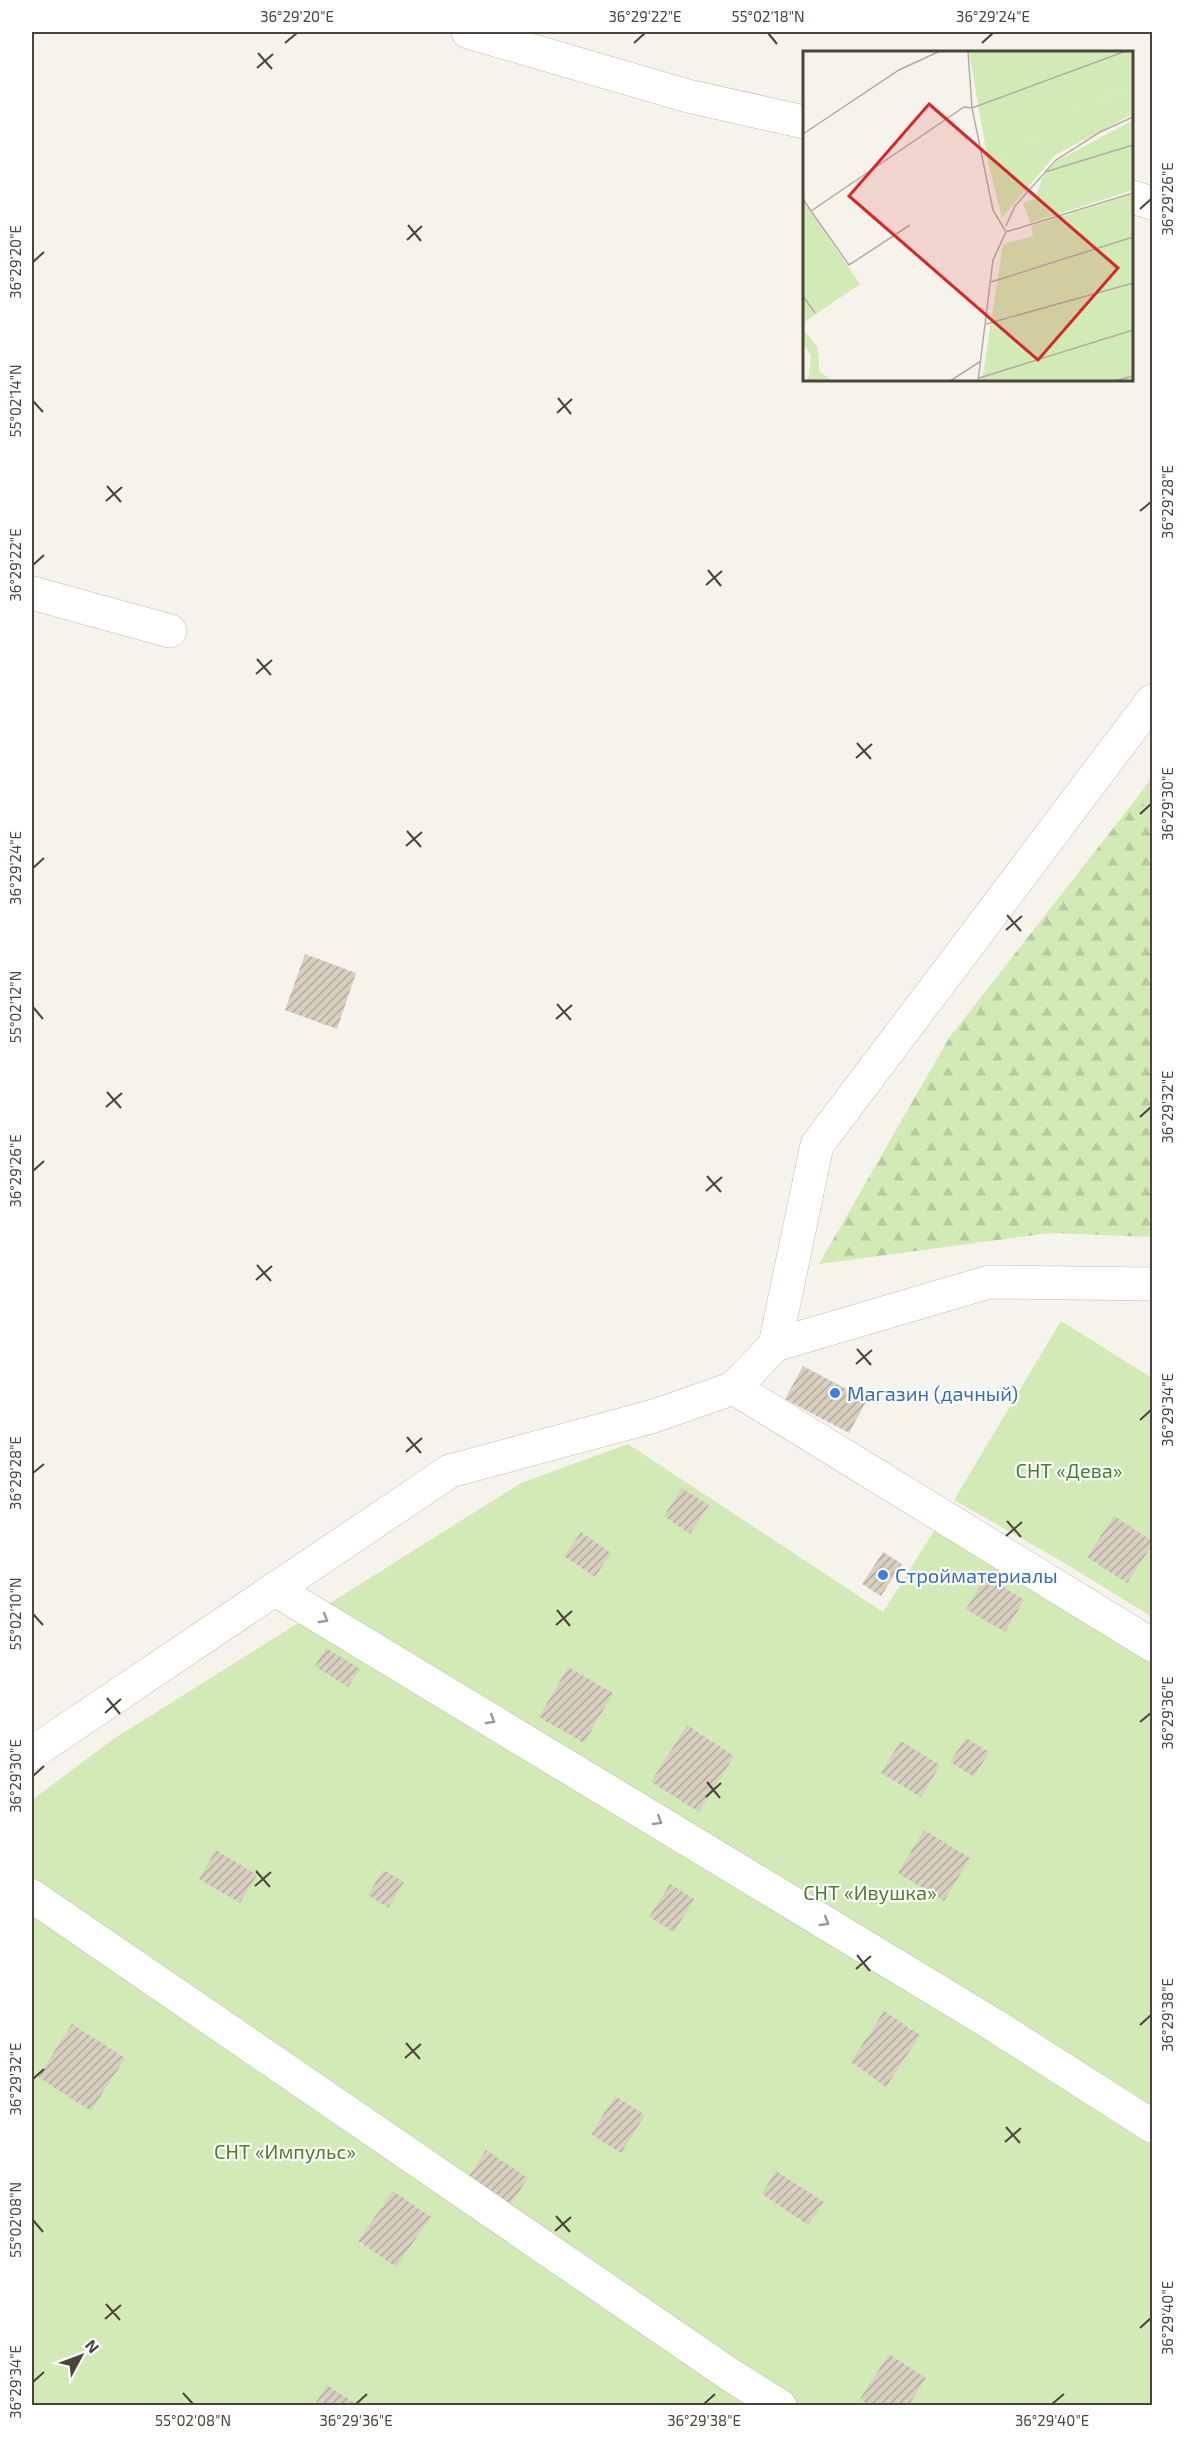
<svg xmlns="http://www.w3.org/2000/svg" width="1184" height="2437" font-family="'Exo 2',sans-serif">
<defs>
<pattern id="forest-firs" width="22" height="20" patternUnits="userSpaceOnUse" patternTransform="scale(1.5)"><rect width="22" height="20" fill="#d2eab5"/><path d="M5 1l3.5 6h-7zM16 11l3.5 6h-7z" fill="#b6ca9c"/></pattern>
<pattern id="building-hatch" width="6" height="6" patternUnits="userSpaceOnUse" patternTransform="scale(1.5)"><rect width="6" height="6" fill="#d8cfc1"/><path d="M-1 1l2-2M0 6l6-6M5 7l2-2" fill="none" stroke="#b1aa9e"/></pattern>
</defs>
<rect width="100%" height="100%" fill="#f6f3ec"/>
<!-- forest -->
<polygon fill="url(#forest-firs)" points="1136,799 1152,809 1152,1237 1050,1233 819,1264 949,1038"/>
<!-- garden -->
<g fill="#d2eab5">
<polygon points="1152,777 1152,809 1136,799"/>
<polygon points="1061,1321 1152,1378 1152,1617 1063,1562 954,1500"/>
<polygon points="628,1444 883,1612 936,1528 1152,1662 1152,2405 32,2406 32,1800 112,1740 521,1483"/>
</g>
<!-- building -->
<g fill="url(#building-hatch)">
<polygon points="305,954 356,973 337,1029 285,1010"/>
<polygon points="803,1366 867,1400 849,1433 785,1399"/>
<polygon points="682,1488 709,1505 690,1534 664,1516"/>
<polygon points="1114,1516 1152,1541 1152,1545 1127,1583 1087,1557"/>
<polygon points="581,1532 611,1553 595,1577 564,1556"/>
<polygon points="883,1552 902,1564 881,1596 862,1584"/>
<polygon points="986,1576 1024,1600 1005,1632 966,1609"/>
<polygon points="326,1648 360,1669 348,1687 315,1666"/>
<polygon points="568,1667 613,1693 584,1743 539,1717"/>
<polygon points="687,1725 734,1756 699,1812 651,1782"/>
<polygon points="966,1738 989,1752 974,1777 950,1762"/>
<polygon points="901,1741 940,1765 921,1797 881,1773"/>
<polygon points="924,1830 970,1858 944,1901 898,1873"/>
<polygon points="216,1850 257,1875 240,1903 199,1879"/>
<polygon points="383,1870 404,1882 388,1908 368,1895"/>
<polygon points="670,1884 694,1899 674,1932 649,1917"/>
<polygon points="884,2011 920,2035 886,2087 851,2062"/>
<polygon points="72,2024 125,2058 91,2111 38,2077"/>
<polygon points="615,2096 645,2115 621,2153 591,2134"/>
<polygon points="486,2150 528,2178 507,2210 465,2182"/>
<polygon points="776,2171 824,2202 808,2225 762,2194"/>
<polygon points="393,2191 431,2217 396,2267 358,2241"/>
<polygon points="889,2354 926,2378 908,2406 870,2406 860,2399"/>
<polygon points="327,2385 359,2406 314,2406"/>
</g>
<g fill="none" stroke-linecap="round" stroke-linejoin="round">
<defs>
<g id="minor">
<polyline points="468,32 688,96 804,122"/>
<polyline points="1132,197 1152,203"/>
<polyline points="32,593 170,631"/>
<polyline points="775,1345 989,1282 1152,1284"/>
<polyline points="734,1388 1152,1645"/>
<polyline points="274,1589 994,2025 1152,2126"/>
<polyline points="32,1753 450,1471 654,1416 734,1388 775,1345 817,1145 1152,701"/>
<polyline points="32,1896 729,2374 780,2406"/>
</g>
</defs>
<!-- minor casing -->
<use href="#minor" stroke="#c2bbae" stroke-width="34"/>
<!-- minor -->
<use href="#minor" stroke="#fff" stroke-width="33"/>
</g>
<!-- one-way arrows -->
<defs><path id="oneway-chevron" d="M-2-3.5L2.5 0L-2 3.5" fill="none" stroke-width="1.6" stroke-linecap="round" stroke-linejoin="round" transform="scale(1.5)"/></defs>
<g stroke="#9c9892">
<use href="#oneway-chevron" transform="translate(324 1619) rotate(31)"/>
<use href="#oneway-chevron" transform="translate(491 1720) rotate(31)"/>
<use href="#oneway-chevron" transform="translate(658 1821) rotate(31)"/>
<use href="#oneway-chevron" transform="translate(825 1922) rotate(31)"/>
</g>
<!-- ticks -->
<path fill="none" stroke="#4b4439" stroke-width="2" d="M768 33 777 44M285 43 297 33M634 43 645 33M982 43 993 33M258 53 272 69M257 68 273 54M1140 209 1151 199M408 225 421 241M407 240 422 226M33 262 44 252M558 398 571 414M33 401 43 412M557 413 572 399M107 486 121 502M106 501 122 487M1140 511 1151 502M33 565 44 555M708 570 721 586M706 585 722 571M257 659 271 675M256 674 272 660M857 743 871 759M856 758 872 744M1140 814 1151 804M407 831 421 847M406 846 422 832M33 868 44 858M1007 915 1021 931M1006 930 1022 916M557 1004 571 1020M33 1007 43 1019M556 1019 572 1005M107 1092 121 1108M106 1107 122 1093M1140 1117 1151 1107M33 1171 44 1161M707 1176 721 1192M706 1191 722 1177M257 1265 271 1281M256 1280 272 1266M857 1349 871 1365M856 1364 872 1350M1140 1420 1151 1410M407 1437 421 1453M406 1452 422 1438M33 1473 44 1464M1007 1521 1021 1537M1006 1536 1022 1522M557 1610 570 1626M33 1614 43 1625M556 1625 572 1611M107 1698 120 1714M105 1713 121 1699M1140 1722 1151 1713M33 1776 44 1766M707 1782 720 1798M706 1797 721 1783M256 1871 270 1887M255 1886 271 1872M857 1955 870 1971M856 1969 871 1956M1140 2025 1151 2015M406 2043 420 2059M405 2058 421 2044M33 2079 44 2069M1006 2127 1020 2143M1005 2142 1021 2128M556 2216 570 2232M33 2220 43 2232M555 2231 571 2217M106 2304 120 2320M105 2319 121 2305M1140 2328 1151 2318M33 2382 44 2372M183 2393 193 2404M356 2404 367 2394M704 2404 715 2394M1052 2404 1064 2394"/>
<!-- markers -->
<g fill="#3f7fe0" stroke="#fff" stroke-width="2">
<circle cx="835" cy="1393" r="6"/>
<circle cx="883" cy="1575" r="6"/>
</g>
<g text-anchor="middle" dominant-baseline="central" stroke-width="4.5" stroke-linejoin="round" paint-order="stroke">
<!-- shop labels -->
<g font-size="20" fill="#366cbe" stroke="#fff" text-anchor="start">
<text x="847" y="1393">Магазин (дачный)</text>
<text x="895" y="1575">Стройматериалы</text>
</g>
<!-- park labels -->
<g font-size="20" fill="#4a7f2a" stroke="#fff">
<text x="1069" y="1470">СНТ «Дева»</text>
<text x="870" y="1892">СНТ «Ивушка»</text>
<text x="285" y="2151">СНТ «Импульс»</text>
</g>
</g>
<!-- overview -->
<g transform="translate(803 51)">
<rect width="330" height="330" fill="#f6f3ec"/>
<path d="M330 36V63L252 104 199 167 185 111 218 97 283 53ZM0 278 15 297 16 320 29 330H5L8 306 0 291Z" fill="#d2eab5"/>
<path d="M166 0H330V36L283 53 218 97 185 111ZM330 69V139L227 172 220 152 232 148 239 127 254 110ZM330 143V330H179L200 193 230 185 228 175ZM0 150 57 233 0 272Z" fill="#d2eab5"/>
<path fill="none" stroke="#b2ada4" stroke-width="1.5" d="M165 0 169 57 190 159 203 181 190 209 175 330M0 83 96 19 137 0M242 121 330 94M0 148 8 160 161 56 169 57 323 0M8 160 46 214 107 174M203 175 212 155 253 109 297 81 330 66M203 181 330 142M188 231 330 186M0 245 12 262M183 273 330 232M176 327 330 279M147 330 178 310M312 330 330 325"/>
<path fill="#d62828" fill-opacity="0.15" stroke="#d62828" stroke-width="3" d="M126 53 315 217 235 309 46 145Z"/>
<rect width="330" height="330" fill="none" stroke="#4b4439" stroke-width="3"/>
</g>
<!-- border -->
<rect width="1184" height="2437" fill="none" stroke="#ffffff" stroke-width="66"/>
<!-- north arrow -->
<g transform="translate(81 2356) rotate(49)" stroke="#ffffff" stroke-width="4.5" paint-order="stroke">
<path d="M0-4.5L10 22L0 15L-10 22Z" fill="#4b4439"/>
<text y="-9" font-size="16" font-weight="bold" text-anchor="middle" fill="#4b4439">N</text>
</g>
<rect x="33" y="33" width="1118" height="2371" fill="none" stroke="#4b4439" stroke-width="2"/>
<g font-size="15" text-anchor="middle" fill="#4b4439">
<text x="297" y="22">36°29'20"E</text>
<text x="645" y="22">36°29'22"E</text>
<text x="768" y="22">55°02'18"N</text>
<text x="993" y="22">36°29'24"E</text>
<text transform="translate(1168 199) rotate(-90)" y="5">36°29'26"E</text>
<text transform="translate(16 262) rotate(-90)" y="5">36°29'20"E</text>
<text transform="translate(16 401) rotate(-90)" y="5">55°02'14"N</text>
<text transform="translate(1168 502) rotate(-90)" y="5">36°29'28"E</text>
<text transform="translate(16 565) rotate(-90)" y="5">36°29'22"E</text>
<text transform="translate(1168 804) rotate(-90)" y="5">36°29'30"E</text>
<text transform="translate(16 868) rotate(-90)" y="5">36°29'24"E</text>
<text transform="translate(16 1007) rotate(-90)" y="5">55°02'12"N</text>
<text transform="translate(1168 1107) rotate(-90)" y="5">36°29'32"E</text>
<text transform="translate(16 1171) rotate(-90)" y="5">36°29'26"E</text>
<text transform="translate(1168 1410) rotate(-90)" y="5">36°29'34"E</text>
<text transform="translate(16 1473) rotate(-90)" y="5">36°29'28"E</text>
<text transform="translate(16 1614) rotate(-90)" y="5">55°02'10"N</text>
<text transform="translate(1168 1713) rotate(-90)" y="5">36°29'36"E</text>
<text transform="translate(16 1776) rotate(-90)" y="5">36°29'30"E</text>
<text transform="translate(1168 2015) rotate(-90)" y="5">36°29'38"E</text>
<text transform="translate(16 2079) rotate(-90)" y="5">36°29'32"E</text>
<text transform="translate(16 2220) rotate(-90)" y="5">55°02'08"N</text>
<text transform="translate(1168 2318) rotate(-90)" y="5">36°29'40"E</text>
<text transform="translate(16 2382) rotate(-90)" y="5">36°29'34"E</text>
<text x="193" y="2426">55°02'08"N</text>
<text x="356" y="2426">36°29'36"E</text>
<text x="704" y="2426">36°29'38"E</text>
<text x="1052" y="2426">36°29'40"E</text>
</g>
</svg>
